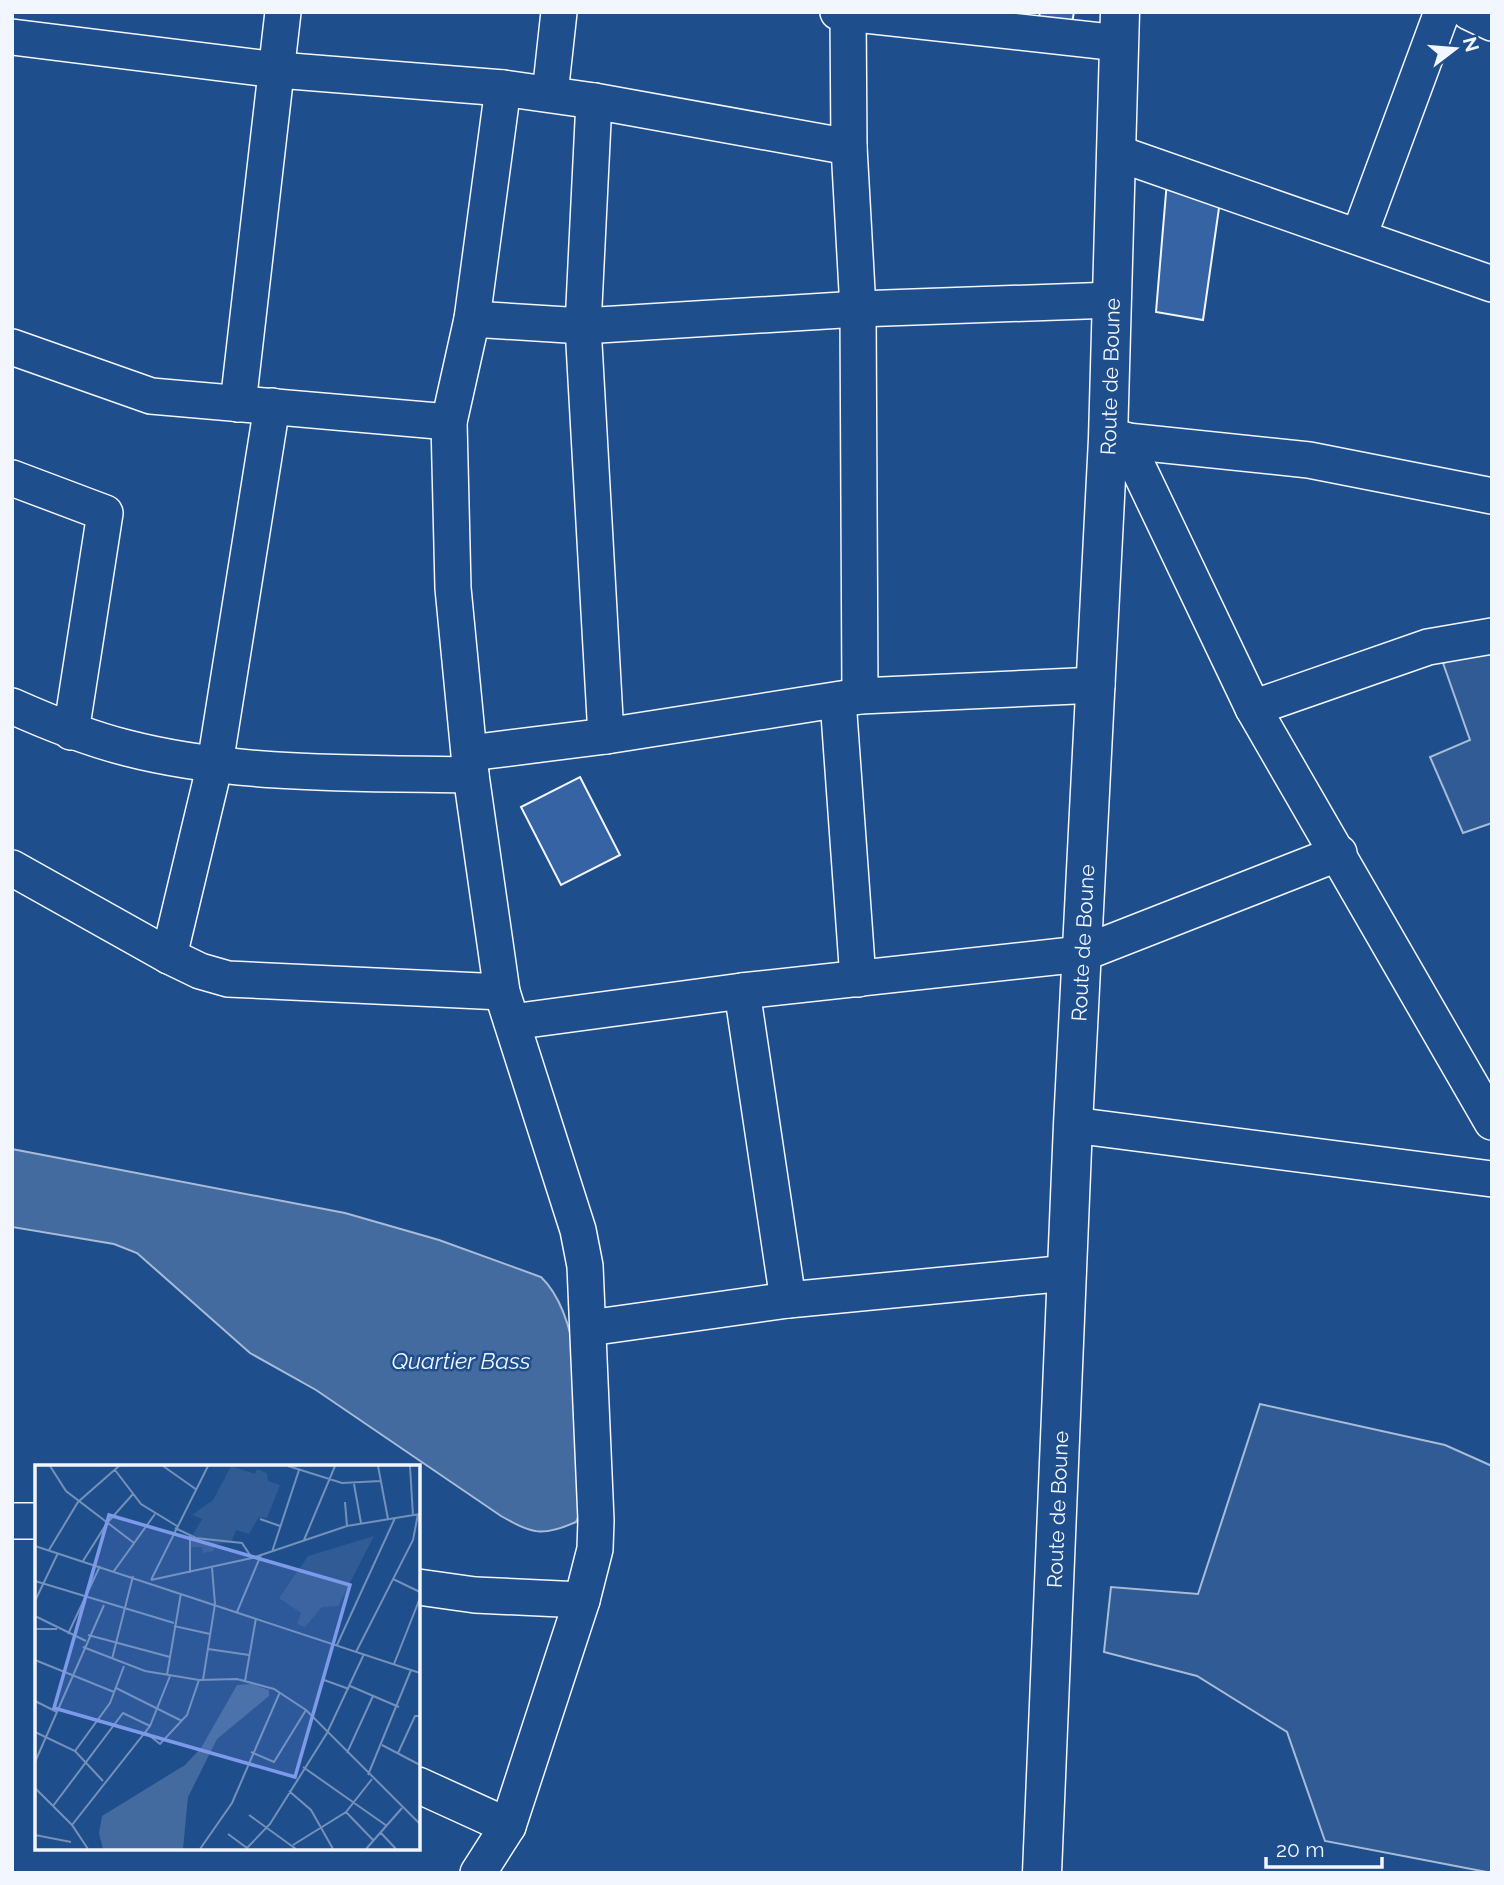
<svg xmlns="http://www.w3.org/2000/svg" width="1504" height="1885" font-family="Raleway,sans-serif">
<rect width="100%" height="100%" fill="#1f4e8c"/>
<!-- built -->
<g fill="#305b95" stroke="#a8bbd7" stroke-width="2">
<polygon points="1492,647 1492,823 1463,833 1430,757 1470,740 1443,663"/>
<polygon points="1260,1404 1445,1445 1492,1466 1492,1873 1325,1841 1287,1732 1197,1676 1104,1652 1111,1587 1198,1594"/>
</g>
<!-- water -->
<path fill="#446ba0" stroke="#a8bbd7" stroke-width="2" d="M12 1149 345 1213 439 1240 541 1277C588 1322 581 1442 583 1504L576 1522C542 1537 533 1534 501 1516L316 1390 250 1353 137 1253 114 1244 12 1227Z"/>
<!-- building -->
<g fill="#3563a3" stroke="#f2f6ff" stroke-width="2">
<polygon points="1040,12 1074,12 1070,34 1037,28"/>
<polygon points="1167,181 1220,201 1203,320 1156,312"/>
<polygon points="580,777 620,855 561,885 521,807"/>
</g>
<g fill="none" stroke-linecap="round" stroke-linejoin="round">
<defs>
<g id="street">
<polyline points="838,12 1119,43"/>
<polyline points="848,12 849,147 858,309 860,696"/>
<polyline points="1469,12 1492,23"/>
<polyline points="12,37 278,70 503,88 594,101 849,147"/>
<polyline points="550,94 559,12"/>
<polyline points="594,101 583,326 606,736"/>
<polyline points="1117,153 1492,284"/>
<polyline points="1359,236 1442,12"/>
<polyline points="472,319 583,326 858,309 1113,300"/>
<polyline points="12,347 151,396 449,422"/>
<polyline points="238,404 283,12"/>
<polyline points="1108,439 1309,460 1492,496"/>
<polyline points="1125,440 1253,708 1492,1122"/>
<polyline points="12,478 105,513 71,732"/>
<polyline points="838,700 858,979"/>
<path d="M12 706C50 723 87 738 127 748 235 776 359 773 471 775"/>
<polyline points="1253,708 1428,647 1492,636"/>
<polyline points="470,753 606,736 860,696 1097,685"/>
<polyline points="12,868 169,956 200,971 228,979 502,992"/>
<polyline points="169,956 215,764 272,406"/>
<polyline points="742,991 788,1300"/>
<polyline points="512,1022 742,991 1081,954 1339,853"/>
<polyline points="1073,1125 1492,1179"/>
<polyline points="589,1328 788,1300 1068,1273"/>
<polyline points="12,1521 37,1521"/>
<polyline points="418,1587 475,1595 582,1600"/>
<polyline points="418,1785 508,1826"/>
<polyline points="478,1873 508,1826 582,1600 595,1549 596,1520 585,1266 578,1230 502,992 471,775 453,588 449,422 472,319 503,88"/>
</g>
<g id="secondary">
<path id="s1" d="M1042 1873 1073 1125 1108 439 1120 12"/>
</g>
</defs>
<!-- street casing -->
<use href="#street" stroke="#f2f6ff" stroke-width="38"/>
<!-- secondary casing -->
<use href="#secondary" stroke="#f2f6ff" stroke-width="41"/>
<!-- street -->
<use href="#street" stroke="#1f4e8c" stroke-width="35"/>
<!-- secondary -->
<use href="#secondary" stroke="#1f4e8c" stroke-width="38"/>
</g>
<g text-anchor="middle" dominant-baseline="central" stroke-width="5" stroke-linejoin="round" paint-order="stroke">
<!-- street labels -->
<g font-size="21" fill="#f2f6ff" stroke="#1f4e8c">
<text stroke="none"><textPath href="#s1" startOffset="1498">Route de Boune</textPath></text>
<text stroke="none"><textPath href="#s1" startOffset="931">Route de Boune</textPath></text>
<text stroke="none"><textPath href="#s1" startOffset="364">Route de Boune</textPath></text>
</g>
<!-- water labels -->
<g font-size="23" font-style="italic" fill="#f2f6ff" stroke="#1f4e8c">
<text x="461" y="1360">Quartier Bass</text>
</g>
</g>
<!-- overview -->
<g transform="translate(35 1465)">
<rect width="385" height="385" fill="#1f4e8c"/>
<path d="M196 1 220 9 222 4 232 8 233 16 245 20 232 53 224 52 214 69 201 65 196 78 179 79V86L168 88 167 82H156V73L167 54 157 50 178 35ZM339 71 303 141 287 142 270 162 262 159 266 148 244 133 273 91Z" fill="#305b95"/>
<path d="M216 219 234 225V231L182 274 153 332 148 384H68L64 368 67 351 150 300 166 283 202 220Z" fill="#446ba0"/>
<path fill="none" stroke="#7391ba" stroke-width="2" d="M15 1 31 26 99 78M128 1 162 25M253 1 307 18 346 16M343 1 353 54M375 1 378 51M80 5 106 39 142 61M319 19 326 58M310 37 312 61M225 54 245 61M140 63 161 73 207 78 217 93M155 71V108M269 75 300 1M0 81 385 208M14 85 43 37 84 1M237 87 264 5M48 96 72 58 98 29M79 106 120 49M358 114 385 127M116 115 217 93 312 61 385 49M116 115 173 1M0 116 139 158M0 136 23 88M202 147 226 90M0 151 51 176M139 161 175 169M0 164H22M33 169 65 101M53 170 135 192M302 180 360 53M48 182 110 206 164 215 202 214 239 224 271 245 385 359M173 184 214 190M321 187 378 75 383 49M77 194 98 111M0 195 79 227M359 199 385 133M132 210 146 128M168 215 180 139 177 103M289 215 314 224M210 216 221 153M315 221 364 242M81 223 147 256M0 236 22 247M0 267 40 286 68 316M110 267 125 279 152 250 164 215M347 280 385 300M40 286 75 238 89 201M216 287 239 297 271 245M312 288 338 231M363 288 380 251H385M0 297 69 140M268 302 352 361M333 310 376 205M0 323 37 360 53 384M254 326 276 345 298 384M18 341 88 248 115 261M311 347 339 376M214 350 261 384M37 360 115 261 135 211M346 368 361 384M193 369 212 383M0 370 36 377M258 380 311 347 337 314M165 384 197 338 245 227M211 384 235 359 292 268 329 189M331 384 367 343"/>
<path fill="#7d9aea" fill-opacity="0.15" stroke="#7d9aea" stroke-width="3.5" d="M74 50 315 120 260 312 19 243Z"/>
<rect width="385" height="385" fill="none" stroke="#f2f6ff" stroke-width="3.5"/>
</g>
<!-- border -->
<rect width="1504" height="1885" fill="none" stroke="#f2f6ff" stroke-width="28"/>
<!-- north arrow -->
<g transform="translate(1455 49) rotate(74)" stroke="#1f4e8c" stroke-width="5" paint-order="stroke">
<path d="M0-5L12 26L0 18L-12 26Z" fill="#f2f6ff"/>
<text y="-10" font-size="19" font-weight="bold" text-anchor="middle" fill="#f2f6ff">N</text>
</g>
<!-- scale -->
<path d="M1266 1857v10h116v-10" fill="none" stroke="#f2f6ff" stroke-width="3.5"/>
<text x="1276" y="1857" font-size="21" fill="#f2f6ff" stroke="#1f4e8c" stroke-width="5" paint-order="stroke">20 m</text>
</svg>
